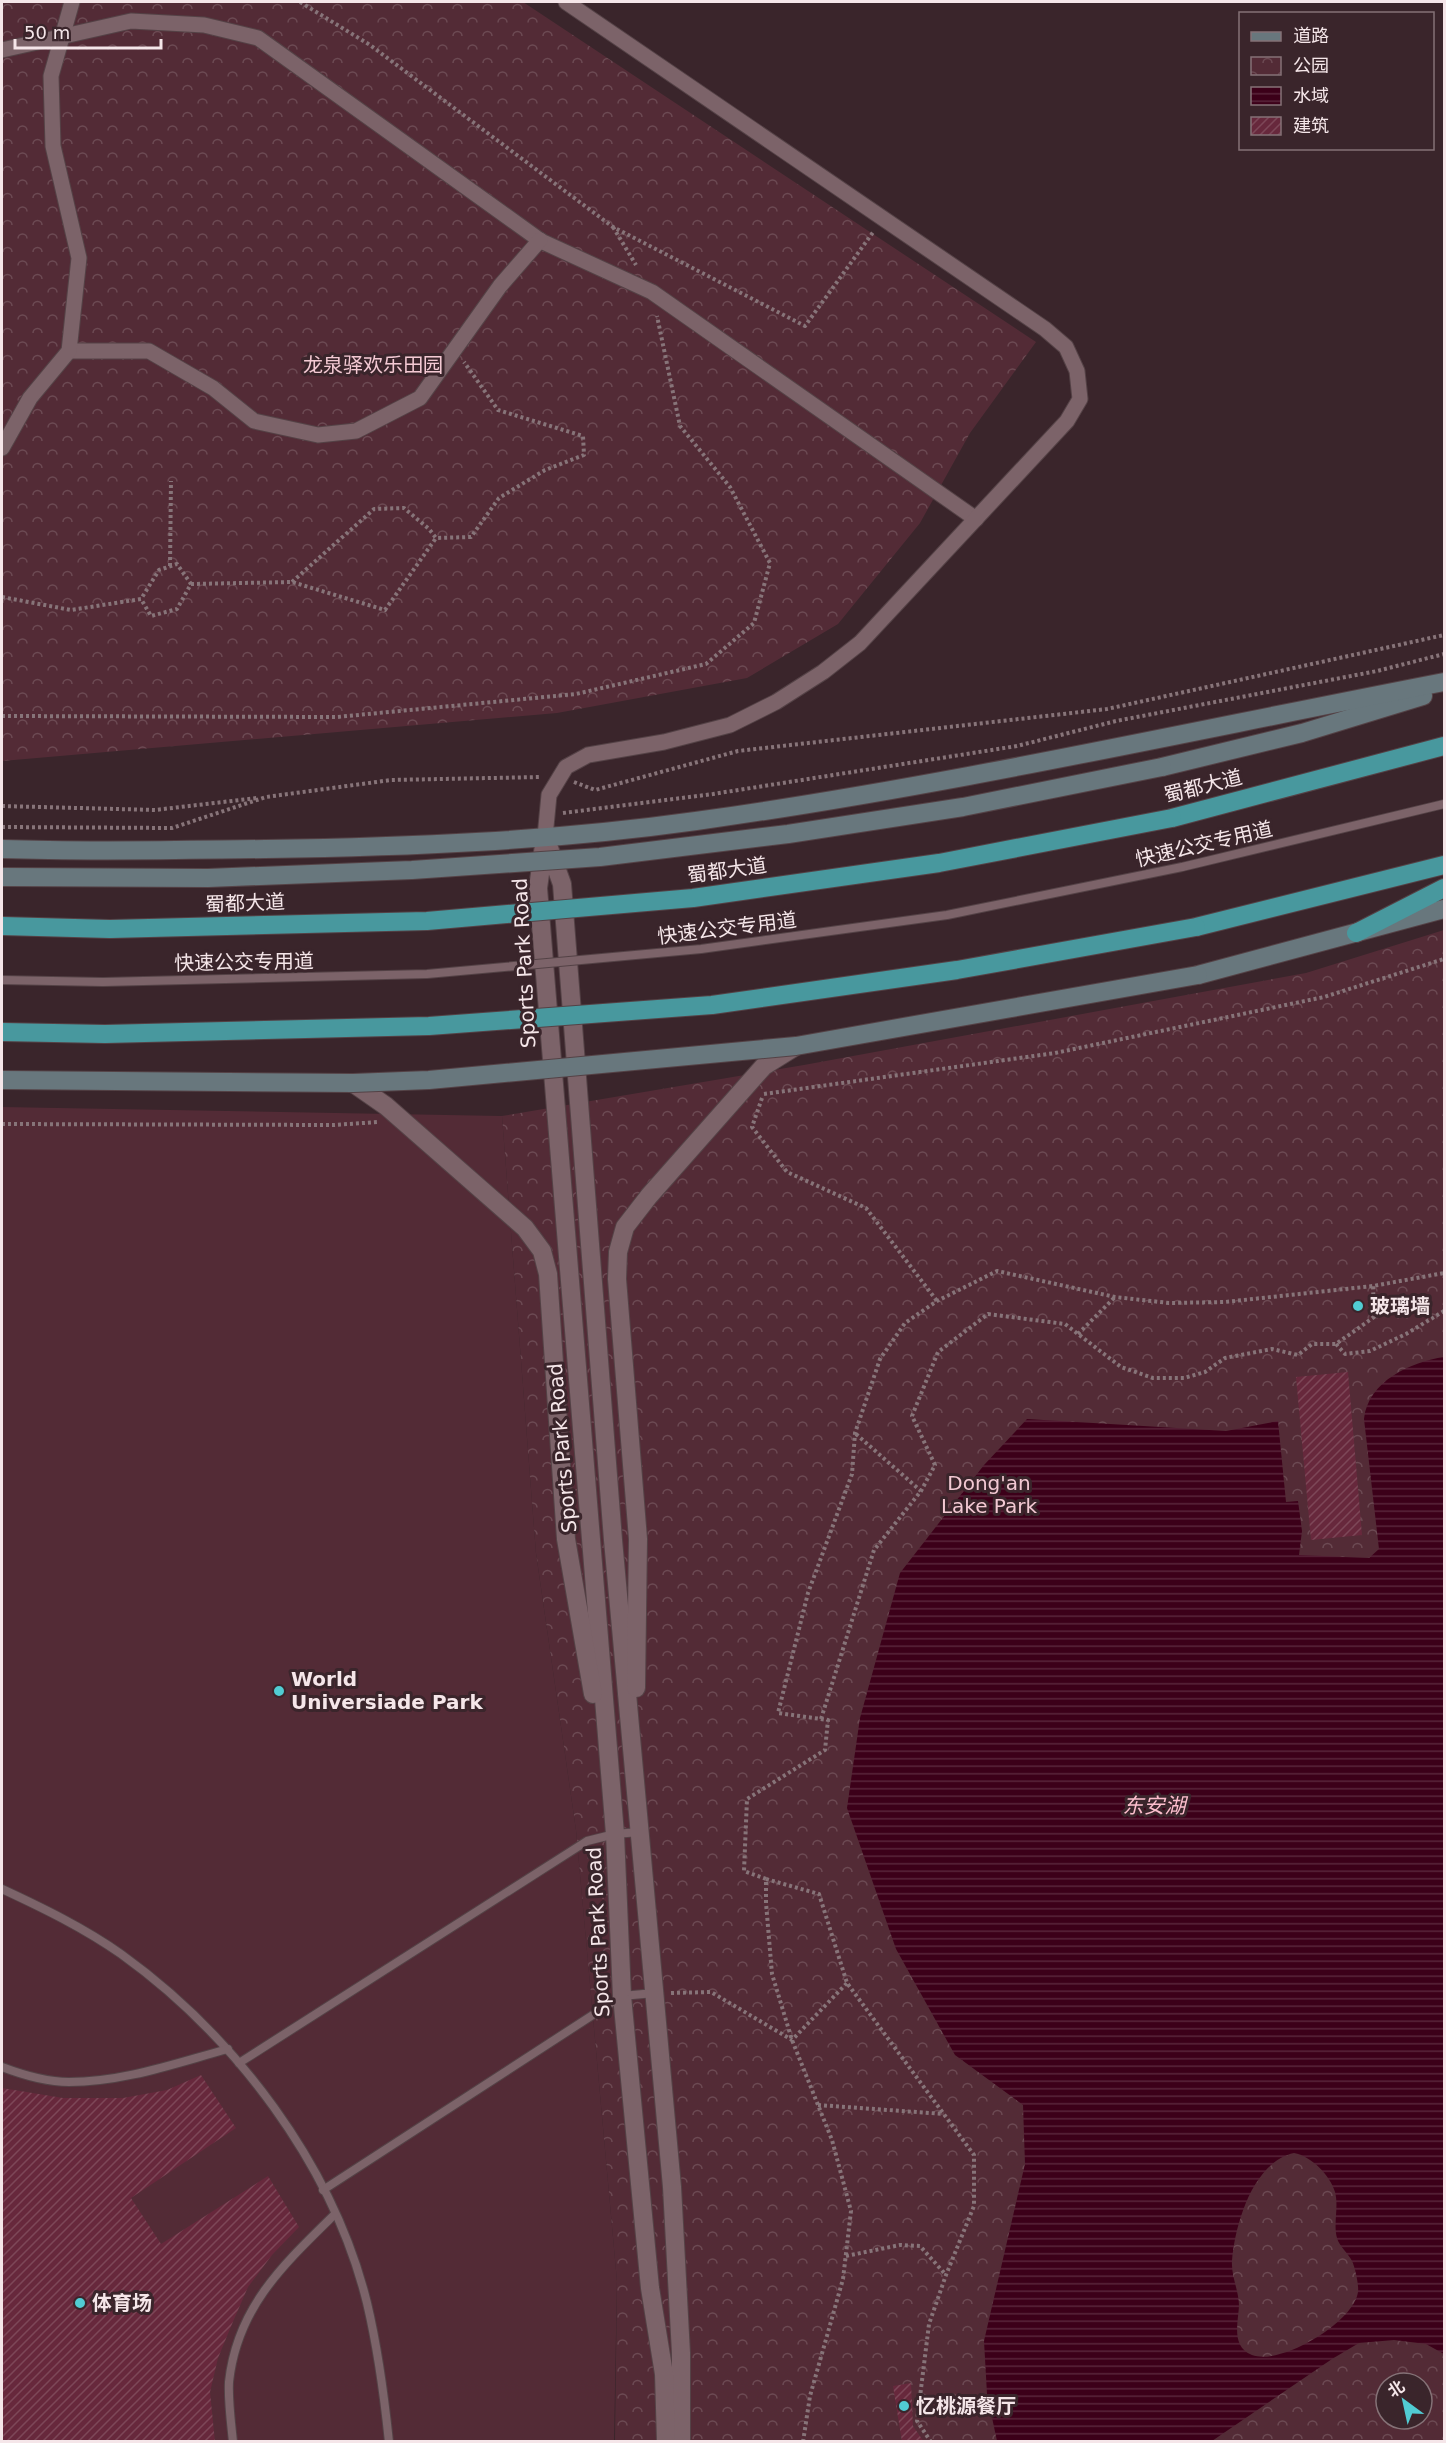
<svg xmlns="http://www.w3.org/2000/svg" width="1446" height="2443" font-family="'DejaVu Sans','Noto Sans SC',sans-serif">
<defs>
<pattern id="park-crowns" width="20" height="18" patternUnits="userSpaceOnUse" patternTransform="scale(1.5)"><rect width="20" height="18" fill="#532b36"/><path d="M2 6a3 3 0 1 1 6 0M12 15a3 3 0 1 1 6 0" fill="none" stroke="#6c4a53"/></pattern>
<pattern id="water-rules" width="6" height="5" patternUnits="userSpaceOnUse" patternTransform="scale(1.5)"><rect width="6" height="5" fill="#3c0019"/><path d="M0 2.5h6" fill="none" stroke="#59253a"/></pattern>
<pattern id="building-hatch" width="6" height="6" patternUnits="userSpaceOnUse" patternTransform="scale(1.5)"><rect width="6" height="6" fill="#67283c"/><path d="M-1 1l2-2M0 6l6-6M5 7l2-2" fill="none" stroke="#7d4758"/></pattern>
</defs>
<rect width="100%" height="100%" fill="#3a252b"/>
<!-- grass -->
<polygon fill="#532b36" points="2,1107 502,1116 536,1553 576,1830 617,2281 614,2441 2,2442"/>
<!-- park -->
<g fill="url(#park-crowns)" fill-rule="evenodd">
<polygon points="2,2 523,2 1036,342 970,433 920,523 838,624 747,678 557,713 2,761"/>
<path d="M1444 930V2441H615L617 2281 576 1830 536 1553 502 1116 804 1065 1306 973ZM1386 2383H1422V2419H1386Z"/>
</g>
<!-- water -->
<path fill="url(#water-rules)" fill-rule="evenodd" d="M1444 1357V2354L1426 2344 1394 2340 1359 2343 1332 2359 1212 2441H997L987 2394 984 2341 1025 2164 1023 2105 955 2055 896 1949 847 1808 860 1718 900 1573 984 1465 1027 1419 1226 1431 1278 1421 1286 1502 1298 1501 1302 1531 1299 1555 1369 1558 1379 1549 1364 1419C1368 1381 1411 1362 1444 1357ZM1294 2153C1311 2156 1330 2175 1335 2192 1339 2207 1333 2224 1337 2238 1339 2246 1348 2253 1352 2261 1355 2267 1359 2285 1358 2292 1354 2322 1281 2366 1252 2355 1231 2347 1238 2323 1239 2306 1239 2291 1231 2276 1232 2261 1235 2224 1253 2162 1294 2153Z"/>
<!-- building -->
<g fill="url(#building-hatch)">
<polygon points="1348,1372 1362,1535 1311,1540 1296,1377"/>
<polygon points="201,2075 236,2128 131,2198 161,2244 268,2176 299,2227 272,2255 248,2287 232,2324 218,2358 210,2392 215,2442 2,2442 2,2088 63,2098 123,2098 167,2090"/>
<polygon points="911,2383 913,2426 924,2442 902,2442 893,2386"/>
</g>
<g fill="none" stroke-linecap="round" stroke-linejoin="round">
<defs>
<g id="service">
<polyline points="1182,867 1444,804"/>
<path d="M2 1889C43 1908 84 1928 121 1954 235 2036 333 2165 367 2303 378 2349 384 2394 389 2442"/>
<polyline points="239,2063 587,1841 615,1834 639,1832"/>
<path d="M2 2067C23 2075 46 2082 69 2082 124 2082 176 2063 228 2049"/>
<polyline points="323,2190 622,1996 654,1993"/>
<path d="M233 2442C231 2422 228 2401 229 2382 237 2307 284 2264 335 2214"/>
</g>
<g id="minor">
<polyline points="2,50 131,21 204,25 258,38 541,241 652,292 976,519"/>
<polyline points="69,351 149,351 213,388 254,421 318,435 356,431 420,398 500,286 540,240"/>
<polyline points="2,448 30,398 69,351 79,258 53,146 51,76 72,2"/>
<polyline points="545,837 549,795 566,767 588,755 664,742 730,725 776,702 823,672 860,643 1067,421 1080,399 1077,371 1066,347 1045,329 566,2"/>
</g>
<g id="tertiary">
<polyline points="545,837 562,884 613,1540 672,2187 681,2353 681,2442"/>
<polyline points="544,845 538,888 615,1834 622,1996 650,2288 664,2374 666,2442"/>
<polyline points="353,1083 386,1106 525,1228 542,1251 548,1274 566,1539 593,1694"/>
<polyline points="636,1688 638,1539 617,1279 618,1252 625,1227 649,1196 764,1066 796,1046"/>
</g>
<g id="secondary">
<polyline points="1162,767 1302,733 1423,696"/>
<path d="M2 849C89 852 177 850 265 849 409 847 553 841 696 821 947 786 1195 730 1444 682"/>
<polyline points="1198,975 1444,909"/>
</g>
<g id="trunk">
<polyline points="1172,818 1444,746"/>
<polyline points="1196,927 1444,865"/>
<polyline points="1356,933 1444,888"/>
</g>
</defs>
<!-- service casing -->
<use href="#service" stroke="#544246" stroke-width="10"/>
<!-- minor casing -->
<use href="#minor" stroke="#544246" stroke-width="17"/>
<!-- tertiary casing -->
<use href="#tertiary" stroke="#544246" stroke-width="20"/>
<!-- secondary casing -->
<use href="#secondary" stroke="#544246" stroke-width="20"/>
<!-- trunk casing -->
<use href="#trunk" stroke="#544246" stroke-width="20"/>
<!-- path -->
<g stroke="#877479" stroke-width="4" stroke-dasharray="3 3" stroke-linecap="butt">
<polyline points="300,2 370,45 613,227 805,326 874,231"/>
<polyline points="613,227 636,265"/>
<polyline points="170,566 171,481"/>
<polyline points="292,582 374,509 404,508 429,529 436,538 471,537 499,498 545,470 584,455 583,436 498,410 464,362"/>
<polyline points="191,584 292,582 385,610 436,538"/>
<polyline points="2,597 71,610 141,599 159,570 177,564 191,584 177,609 151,616 141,599"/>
<polyline points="2,716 337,717 576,694 706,664 754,623 770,563 730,487 680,426 657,316"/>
<polyline points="574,782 595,790 738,751 1107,709 1444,635"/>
<polyline points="2,806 155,810 257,798"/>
<polyline points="563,813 713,794 1017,746 1116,721 1377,671 1444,654"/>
<polyline points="2,827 172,828 266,797 391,780 541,777"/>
<polyline points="764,1094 1055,1053 1324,997 1444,959"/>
<polyline points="762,1098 752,1127 787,1172 866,1208 937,1301"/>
<polyline points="2,1124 334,1125 378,1122"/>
<polyline points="1078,1334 1115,1297"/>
<polyline points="1336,1344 1345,1354 1370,1351 1406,1334 1444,1311"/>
<polyline points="856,1434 921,1491"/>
<polyline points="821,1719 874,1550 921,1491 935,1465 912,1416 938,1352 988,1314 1065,1324 1121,1367 1153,1378 1184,1378 1205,1372 1225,1358 1272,1349 1298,1355 1312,1344 1336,1344 1374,1317 1373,1286"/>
<polyline points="766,1879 819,1894 847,1983 974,2155 974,2206 946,2275 929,2324 917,2421 931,2442"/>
<polyline points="671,1993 711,1992 792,2040 847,1983"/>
<polyline points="818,2105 944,2114"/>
<polyline points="846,2256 900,2245 920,2246 946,2275"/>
<polyline points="803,2442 810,2396 843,2279 851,2211 832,2140 792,2040 772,1974 766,1903 766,1879 744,1871 747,1799 825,1750 828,1720 778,1713 808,1593 852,1474 855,1433 880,1359 905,1323 937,1301 997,1271 1115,1297 1169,1303 1225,1302 1373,1286 1444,1273"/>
</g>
<!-- service -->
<use href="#service" stroke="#7c6369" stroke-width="8"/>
<!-- minor -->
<use href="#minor" stroke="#7c6369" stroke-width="15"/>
<!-- tertiary -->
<use href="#tertiary" stroke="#7c6369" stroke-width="18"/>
<!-- secondary -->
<use href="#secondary" stroke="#68777d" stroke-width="18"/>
<!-- trunk -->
<use href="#trunk" stroke="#48989e" stroke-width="18"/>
<defs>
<polyline id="service-bridge" points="2,980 103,982 427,974 701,949 947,915 1182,867"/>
<g id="secondary-bridge">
<polyline points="2,877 208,878 412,870 600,857 788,834 963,807 1162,767"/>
<polyline points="2,1080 353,1083 429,1080 796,1046 1198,975"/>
</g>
<g id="trunk-bridge">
<polyline points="2,926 110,929 427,921 693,898 939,863 1172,818"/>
<polyline points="2,1032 105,1034 429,1026 712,1005 957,970 1196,927"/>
</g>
</defs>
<!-- service-bridge casing -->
<use href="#service-bridge" stroke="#544246" stroke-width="10" stroke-linecap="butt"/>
<!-- secondary-bridge casing -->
<use href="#secondary-bridge" stroke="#544246" stroke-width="20" stroke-linecap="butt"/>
<!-- trunk-bridge casing -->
<use href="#trunk-bridge" stroke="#544246" stroke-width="20" stroke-linecap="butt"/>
<!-- service-bridge -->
<use href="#service-bridge" stroke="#7c6369" stroke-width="8"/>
<!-- secondary-bridge -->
<use href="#secondary-bridge" stroke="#68777d" stroke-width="18"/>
<!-- trunk-bridge -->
<use href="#trunk-bridge" stroke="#48989e" stroke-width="18"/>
</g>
<!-- markers -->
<g fill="#51ccd3" stroke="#3a252b" stroke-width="2">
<circle cx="1358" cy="1306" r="6"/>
<circle cx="279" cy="1691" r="6"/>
<circle cx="80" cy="2303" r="6"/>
<circle cx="904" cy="2406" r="6"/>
</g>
<g text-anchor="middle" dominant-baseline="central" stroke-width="6" stroke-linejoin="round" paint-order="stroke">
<!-- park labels -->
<g font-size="20" fill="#f3c9d3" stroke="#3a252b">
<text x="373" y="365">龙泉驿欢乐田园</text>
<text x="989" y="1483">Dong'an<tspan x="989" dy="23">Lake Park</tspan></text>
</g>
<!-- street labels -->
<g font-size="20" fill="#f5e6e9" stroke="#3a252b">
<text transform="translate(1203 786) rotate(-14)">蜀都大道</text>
<text transform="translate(1204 844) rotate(-13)">快速公交专用道</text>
<text transform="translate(727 870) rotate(-8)">蜀都大道</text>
<text transform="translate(245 903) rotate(-2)">蜀都大道</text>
<text transform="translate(727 928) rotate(-7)">快速公交专用道</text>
<text transform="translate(244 962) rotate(-1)">快速公交专用道</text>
<text transform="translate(524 963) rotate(-93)">Sports Park Road</text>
<text transform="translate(562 1448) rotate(-95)">Sports Park Road</text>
<text transform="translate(598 1932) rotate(-93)">Sports Park Road</text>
</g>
<!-- poi labels -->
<g font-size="20" font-weight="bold" fill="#f5e6e9" stroke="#3a252b" text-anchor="start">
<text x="1370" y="1306">玻璃墙</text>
<text x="291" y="1679">World<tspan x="291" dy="23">Universiade Park</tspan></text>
<text x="92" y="2303">体育场</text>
<text x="916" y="2406">忆桃源餐厅</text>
</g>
<!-- water labels -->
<g font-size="21" font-style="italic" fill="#fcbecd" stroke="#3a252b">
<text x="1154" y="1806">东安湖</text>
</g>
</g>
<!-- border -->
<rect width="1446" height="2443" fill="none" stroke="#f5e6e9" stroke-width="6"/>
<!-- legend -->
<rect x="1239" y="12" width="195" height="138" fill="#3a252b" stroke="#857277" stroke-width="1.5"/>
<rect x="1251" y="32" width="30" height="9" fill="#68777d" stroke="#857277" stroke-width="1.5"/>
<text x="1293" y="42" font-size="18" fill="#f5e6e9">道路</text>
<rect x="1251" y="57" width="30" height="18" fill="url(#park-crowns)" stroke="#857277" stroke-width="1.5"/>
<text x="1293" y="72" font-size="18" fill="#f5e6e9">公园</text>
<rect x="1251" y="87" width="30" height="18" fill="url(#water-rules)" stroke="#857277" stroke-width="1.5"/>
<text x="1293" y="102" font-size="18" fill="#f5e6e9">水域</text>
<rect x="1251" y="117" width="30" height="18" fill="url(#building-hatch)" stroke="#857277" stroke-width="1.5"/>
<text x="1293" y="132" font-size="18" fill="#f5e6e9">建筑</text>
<!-- north arrow -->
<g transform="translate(1404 2401) rotate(327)"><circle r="28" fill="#3a252b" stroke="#857277" stroke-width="1.5"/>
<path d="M0-4.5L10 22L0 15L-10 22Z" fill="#51ccd3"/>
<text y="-9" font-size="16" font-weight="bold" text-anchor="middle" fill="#f5e6e9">北</text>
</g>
<!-- scale -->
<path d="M15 39v9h146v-9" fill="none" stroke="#f5e6e9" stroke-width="3"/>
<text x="24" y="39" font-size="18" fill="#f5e6e9" stroke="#3a252b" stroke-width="4.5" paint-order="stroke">50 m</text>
</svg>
